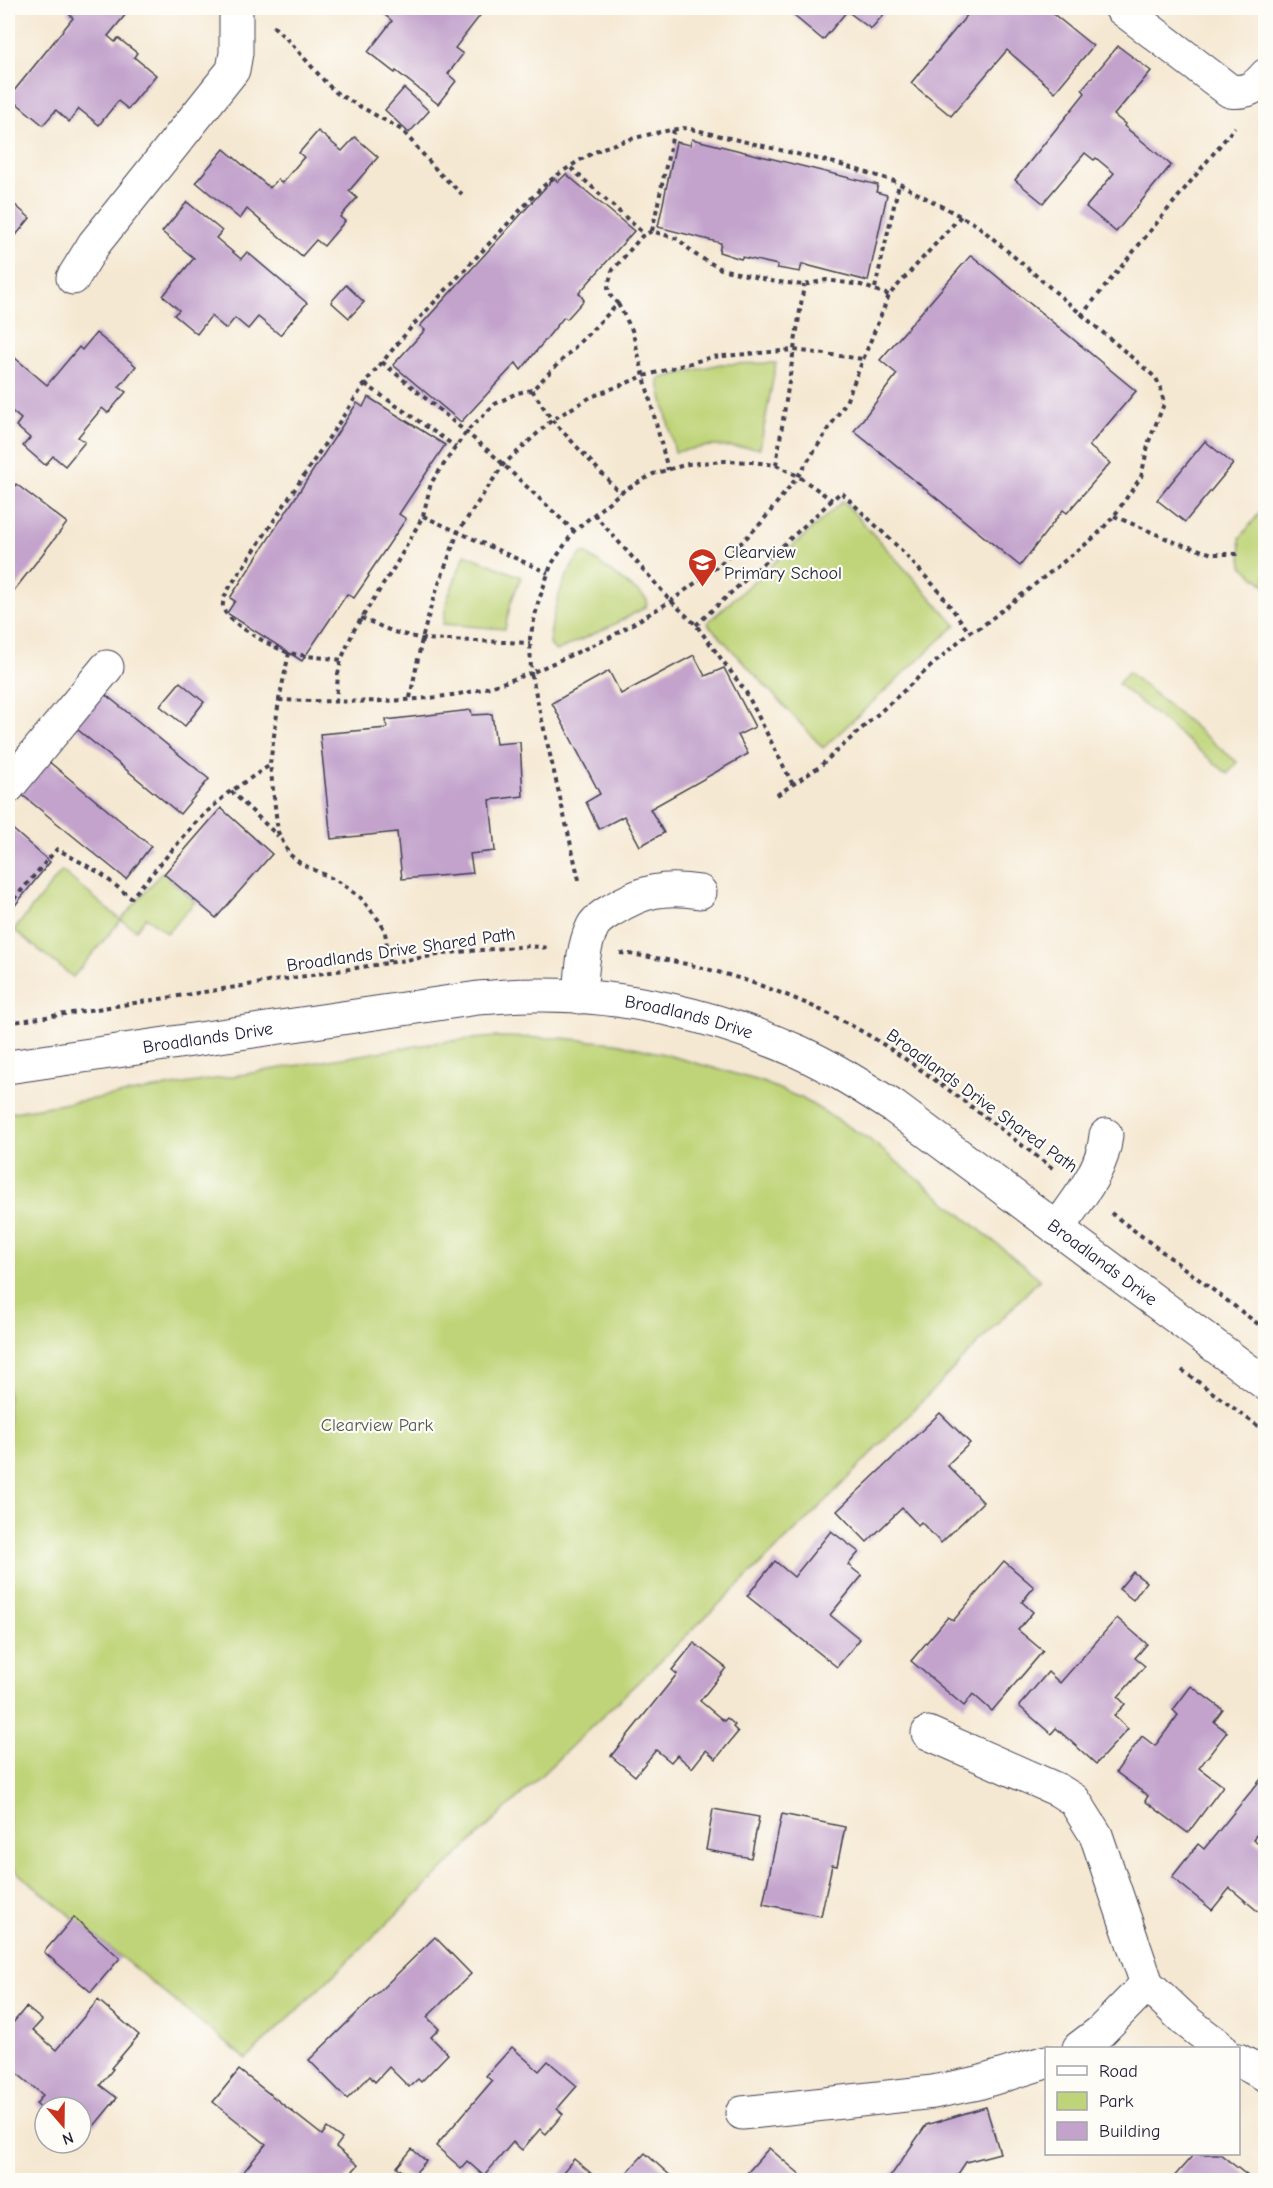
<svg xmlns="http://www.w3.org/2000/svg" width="1273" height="2188" font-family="'Comic Neue',sans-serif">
<rect width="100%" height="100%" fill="#fdfcf7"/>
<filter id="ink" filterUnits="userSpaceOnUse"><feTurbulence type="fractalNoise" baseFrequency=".0167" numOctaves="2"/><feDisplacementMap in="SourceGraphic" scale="12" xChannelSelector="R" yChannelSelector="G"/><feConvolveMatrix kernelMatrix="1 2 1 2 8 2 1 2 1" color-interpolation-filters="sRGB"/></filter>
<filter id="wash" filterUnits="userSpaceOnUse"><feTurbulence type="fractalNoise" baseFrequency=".008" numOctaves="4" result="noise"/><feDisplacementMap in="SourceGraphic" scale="24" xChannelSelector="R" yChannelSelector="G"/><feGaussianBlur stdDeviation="1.35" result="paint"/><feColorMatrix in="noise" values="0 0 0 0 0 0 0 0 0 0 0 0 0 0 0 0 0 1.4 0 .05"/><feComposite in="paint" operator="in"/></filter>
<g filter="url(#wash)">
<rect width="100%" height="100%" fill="#f5e8d2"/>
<!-- green -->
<g fill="#bfd478" stroke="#707b5a" stroke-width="1.5">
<polygon points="776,363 760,448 709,446 675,452 658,379 720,364"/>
<polygon points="843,501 956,625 823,748 707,623"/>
<polygon points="1265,506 1266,585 1265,585 1242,566 1240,538"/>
<path d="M582 553 587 554 642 595 647 600 646 607 611 626 556 651 549 644C553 612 560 578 582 553Z"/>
<polygon points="465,554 521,577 511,602 505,629 443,624 447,600"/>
<polygon points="1128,672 1237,762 1228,774 1118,684"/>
<polygon points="62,871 121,920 162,872 195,902 167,933 146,917 136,930 121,920 73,977 14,930"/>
<polygon points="495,1037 560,1038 616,1043 660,1053 760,1081 803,1099 869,1139 1040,1279 819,1508 246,2059 8,1865 8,1113 440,1042"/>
</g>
<g id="blocks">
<!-- building -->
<g fill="#c3a3cc">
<polygon points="71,8 131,8 108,36 115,42 118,38 137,53 134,57 156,75 128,109 118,101 99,125 79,109 69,122 56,110 43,125 9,97 73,18 67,12"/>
<polygon points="391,8 474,8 482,13 455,48 463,54 448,74 456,81 438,104 396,71 395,73 368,52 392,21 385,15"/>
<polygon points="789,8 889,8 871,29 847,11 823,40 787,10"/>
<polygon points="973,8 1046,8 1093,46 1055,92 1007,50 951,116 911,83"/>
<polygon points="1118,46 1151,71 1114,115 1125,124 1124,126 1171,165 1116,232 1086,207 1114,173 1096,158 1094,160 1085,153 1043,203 1015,180 1085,93 1082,89"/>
<polygon points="404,88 429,111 409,133 385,110"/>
<polygon points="318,131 342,151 355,137 378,157 349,191 357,198 340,217 345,221 324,246 316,240 302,256 247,209 240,219 196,182 224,149 270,188 278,179 282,183 304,157 299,153"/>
<polygon points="692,139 878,185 876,192 887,195 868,281 802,264 800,272 777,268 778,265 742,257 741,259 719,252 721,243 658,227 676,142 690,145"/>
<polygon points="566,174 634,231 579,293 584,300 567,319 564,317 521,370 516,363 461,422 393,365 425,330 420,326 554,178 558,182"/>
<polygon points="8,199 30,218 8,245"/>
<polygon points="187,202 222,231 216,238 241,259 247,252 307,303 280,335 258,317 248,329 235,318 226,329 211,316 197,334 174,315 179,310 163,296 194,258 162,232"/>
<polygon points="971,255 1136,391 1089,446 1110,463 1067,513 1063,510 1020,566 854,431 897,374 880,360"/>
<polygon points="346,285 364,302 349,318 331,302"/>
<polygon points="96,333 136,366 119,387 126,392 108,413 102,408 78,437 85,442 65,466 53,456 45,465 23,446 30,438 16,426 21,419 8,408 8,352 47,385 79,347 82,350"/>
<polygon points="368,397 445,445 399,514 406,519 368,575 369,576 354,598 347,594 302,661 227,613 235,601 230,598 357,403 363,407"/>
<polygon points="1205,441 1233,464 1185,522 1157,500"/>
<polygon points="16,484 67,523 8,598 8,495"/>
<polygon points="694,655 705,676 724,668 755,727 738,735 748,754 650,809 664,833 640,846 624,816 599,829 586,802 600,794 552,703 609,671 621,694"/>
<polygon points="180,682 204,702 185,726 160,706"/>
<polygon points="100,690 209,779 180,814 72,725"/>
<polygon points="471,710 472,715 492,714 496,744 520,742 523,796 490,800 495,851 470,854 473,873 402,879 397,832 331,839 320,734 387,728 386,720"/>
<polygon points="48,761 151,846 126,879 21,794"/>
<polygon points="221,808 272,854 216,918 164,874"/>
<polygon points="8,825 50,862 8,914"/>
<polygon points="940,1413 970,1443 947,1465 983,1502 941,1543 921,1522 918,1525 902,1508 867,1542 837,1511"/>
<polygon points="831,1531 859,1552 848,1565 862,1576 830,1615 860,1639 837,1667 747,1596 775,1561 794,1577"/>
<polygon points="1004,1561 1034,1587 1022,1602 1033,1612 1018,1630 1043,1651 992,1711 973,1694 964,1706 911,1661 948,1617 953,1621"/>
<polygon points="1133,1572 1146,1582 1133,1600 1119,1589"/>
<polygon points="1117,1618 1147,1644 1135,1658 1145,1666 1118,1697 1125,1704 1114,1716 1128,1729 1096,1764 1056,1728 1051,1734 1019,1706 1048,1672 1060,1683"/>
<polygon points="694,1643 726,1668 700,1701 724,1721 727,1718 735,1725 733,1727 738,1732 716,1759 706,1750 692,1768 677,1755 671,1762 656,1750 635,1776 611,1756 677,1674 672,1670"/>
<polygon points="1191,1686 1223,1710 1214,1722 1227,1732 1199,1768 1223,1786 1188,1833 1145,1801 1148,1796 1116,1772 1142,1736 1155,1746 1178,1715 1173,1710"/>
<polygon points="1266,1773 1266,1824 1253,1839 1266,1849 1266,1908 1261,1914 1230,1888 1212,1910 1172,1877 1198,1844 1204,1849"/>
<polygon points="713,1809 759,1817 751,1858 706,1850"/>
<polygon points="782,1814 845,1827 837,1866 832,1865 821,1916 763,1904"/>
<polygon points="74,1917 120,1958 91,1992 44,1952"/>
<polygon points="435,1937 471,1974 427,2017 439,2029 431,2037 448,2054 421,2082 418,2079 409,2087 389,2067 375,2082 370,2076 347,2099 309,2060"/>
<polygon points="98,2000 139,2035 111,2068 113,2069 100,2085 117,2098 94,2126 87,2120 81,2127 81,2107 45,2107 45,2116 42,2113 44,2111 36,2104 43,2095 8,2066 8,2029 26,2007 42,2020 33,2030 56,2050"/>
<polygon points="512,2047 539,2071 548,2061 577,2086 557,2109 563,2114 546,2134 540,2129 522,2150 513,2142 484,2176 467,2161 461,2168 436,2146 492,2081 486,2076"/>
<polygon points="239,2070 322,2135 327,2128 342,2139 336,2147 358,2165 345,2180 237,2180 266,2144 213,2102"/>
<polygon points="986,2107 1000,2153 966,2162 954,2180 888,2180 926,2125"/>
<polygon points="769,2148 802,2176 798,2180 741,2180"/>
<polygon points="412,2149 426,2161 411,2178 397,2167"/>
<polygon points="645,2153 673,2178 671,2180 620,2180"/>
<polygon points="1194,2154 1220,2154 1253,2180 1171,2180"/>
<polygon points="574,2159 599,2180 556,2180"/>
</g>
</g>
</g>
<g filter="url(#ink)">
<use href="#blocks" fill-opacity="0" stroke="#424052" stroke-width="1.5"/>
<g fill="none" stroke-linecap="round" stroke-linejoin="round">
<defs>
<g id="minor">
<path d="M1121 8 1230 91C1247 93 1255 88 1266 75"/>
<polyline points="73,278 94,244 233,70 236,53 236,8"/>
<polyline points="8,787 107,667"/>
<path d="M580 997C582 974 582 950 592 928 595 921 605 914 612 910 642 891 664 886 700 892"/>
<path id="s1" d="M8 1067 478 998C496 997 514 995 532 995 621 993 718 1016 799 1052 832 1067 863 1087 894 1107L1266 1384"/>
<path d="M1057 1229C1077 1200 1103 1171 1106 1135"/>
<polyline points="928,1733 1058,1790 1074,1800 1096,1835 1147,1984 1186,2021 1221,2048"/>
<polyline points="1079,2048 1100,2032 1147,1984"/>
<polyline points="1238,2060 1266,2075"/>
<polyline points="742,2113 933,2092 978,2083 1046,2062"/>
</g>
</defs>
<!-- minor casing -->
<use href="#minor" stroke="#424052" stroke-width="35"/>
<!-- path -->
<g stroke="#424052" stroke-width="4" stroke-dasharray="4.5 4.5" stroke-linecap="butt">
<polyline points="273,26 291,43 327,84 338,94 402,130 440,174 462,194"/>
<polyline points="571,168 644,234"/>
<polyline points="652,231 674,129"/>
<polyline points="875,288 899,184"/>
<polyline points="618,304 632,330 668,470"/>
<polyline points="1081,316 1235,127"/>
<polyline points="382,362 491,453 574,531"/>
<polyline points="365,384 456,447"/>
<polyline points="532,390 552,420 620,493"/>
<polyline points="776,465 804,285"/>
<polyline points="594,514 671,601 696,625 746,692 793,785"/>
<polyline points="423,516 548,573"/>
<polyline points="1114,516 1177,543 1213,554 1241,554"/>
<polyline points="361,618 394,632 422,639 530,643"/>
<polyline points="696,625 841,492 900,549 939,591 969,632"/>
<polyline points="289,653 279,700 270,764 278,832 289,854 300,863 339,882 360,897 381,923 385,932 389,962"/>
<polyline points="410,698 422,639 432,603 458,532 503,465 552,420 591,397 644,376 712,357 794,350 863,359"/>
<path d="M279 700C340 702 409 704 469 692 490 688 510 680 531 673L530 638 538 603 551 565 574 531 620 493 653 474 688 464 725 461 752 462 776 465 798 476 832 500"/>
<polyline points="336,702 338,674 341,660"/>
<polyline points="231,791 278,836"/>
<path d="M777 795 819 767 969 632 981 627 1096 536 1114 516 1141 477 1149 441 1164 404 1161 389 1156 378 977 225 894 181 835 163 687 128C667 129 619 141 601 149 580 159 559 173 542 187L414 324 368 379 231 585C227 592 222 599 223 607 225 622 275 649 290 653 306 657 324 657 341 660L354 630 395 566 423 516 431 483 466 432 495 404 517 393 532 390 618 304 609 294 608 287 612 271 642 236 652 231 678 239 696 255 721 269 771 281 804 285 826 280 861 285 889 295"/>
<polyline points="579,880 531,673 609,638 671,601 718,566 761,523 798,476 846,402 889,295 961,216"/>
<polyline points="8,906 57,849 100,873 131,898 197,821 228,793 270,765"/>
<path d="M620 953C707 962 804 995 878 1041 939 1080 997 1127 1055 1170"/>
<polyline points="8,1023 457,952 529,946 550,948"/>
<polyline points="1111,1213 1266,1330"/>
<polyline points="1182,1370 1266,1432"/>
</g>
<!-- minor -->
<use href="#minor" stroke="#fff" stroke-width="33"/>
</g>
</g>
<!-- icons -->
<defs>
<symbol id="school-pin" viewBox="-11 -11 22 30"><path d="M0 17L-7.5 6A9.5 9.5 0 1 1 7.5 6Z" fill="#c8321e" stroke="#fdfcf7"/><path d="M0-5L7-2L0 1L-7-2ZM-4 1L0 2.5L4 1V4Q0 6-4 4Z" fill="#fff"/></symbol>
</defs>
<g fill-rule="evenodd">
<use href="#school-pin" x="686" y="546" width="33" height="45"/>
</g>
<g text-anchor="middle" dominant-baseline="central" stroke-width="4.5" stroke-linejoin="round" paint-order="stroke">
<!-- poi labels -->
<g font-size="18" fill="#22223b" stroke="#fdfcf7" text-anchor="start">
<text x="724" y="552">Clearview<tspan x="724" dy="21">Primary School</tspan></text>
</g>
<!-- street labels -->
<g font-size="18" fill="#22223b" stroke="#fdfcf7">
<text transform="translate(401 950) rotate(-8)">Broadlands Drive Shared Path</text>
<text stroke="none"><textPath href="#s1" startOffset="688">Broadlands Drive</textPath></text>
<text stroke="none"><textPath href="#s1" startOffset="202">Broadlands Drive</textPath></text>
<text transform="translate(982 1101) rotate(36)">Broadlands Drive Shared Path</text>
<text stroke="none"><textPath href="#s1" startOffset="1174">Broadlands Drive</textPath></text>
</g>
<!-- park labels -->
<g font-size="18" fill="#51574d" stroke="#fdfcf7">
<text x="377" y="1425">Clearview Park</text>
</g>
</g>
<!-- margin -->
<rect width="1273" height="2188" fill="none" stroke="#fdfcf7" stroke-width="30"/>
<!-- legend -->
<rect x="1045" y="2047" width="195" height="108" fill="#fdfcf7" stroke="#a5a5ac" stroke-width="1.5"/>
<rect x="1057" y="2066" width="30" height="9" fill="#ffffff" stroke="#a5a5ac" stroke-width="1.5"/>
<text x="1099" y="2077" font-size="18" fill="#22223b">Road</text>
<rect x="1057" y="2092" width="30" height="18" fill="#bfd478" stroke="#a5a5ac" stroke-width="1.5"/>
<text x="1099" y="2107" font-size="18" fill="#22223b">Park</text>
<rect x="1057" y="2122" width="30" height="18" fill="#c3a3cc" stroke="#a5a5ac" stroke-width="1.5"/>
<text x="1099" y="2137" font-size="18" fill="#22223b">Building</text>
<!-- north arrow -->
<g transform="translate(63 2125) rotate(160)"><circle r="28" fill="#fdfcf7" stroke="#a5a5ac" stroke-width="1.5"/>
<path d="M0-4.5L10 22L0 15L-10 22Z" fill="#c8321e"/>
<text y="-9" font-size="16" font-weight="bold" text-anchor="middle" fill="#22223b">N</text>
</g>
</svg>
